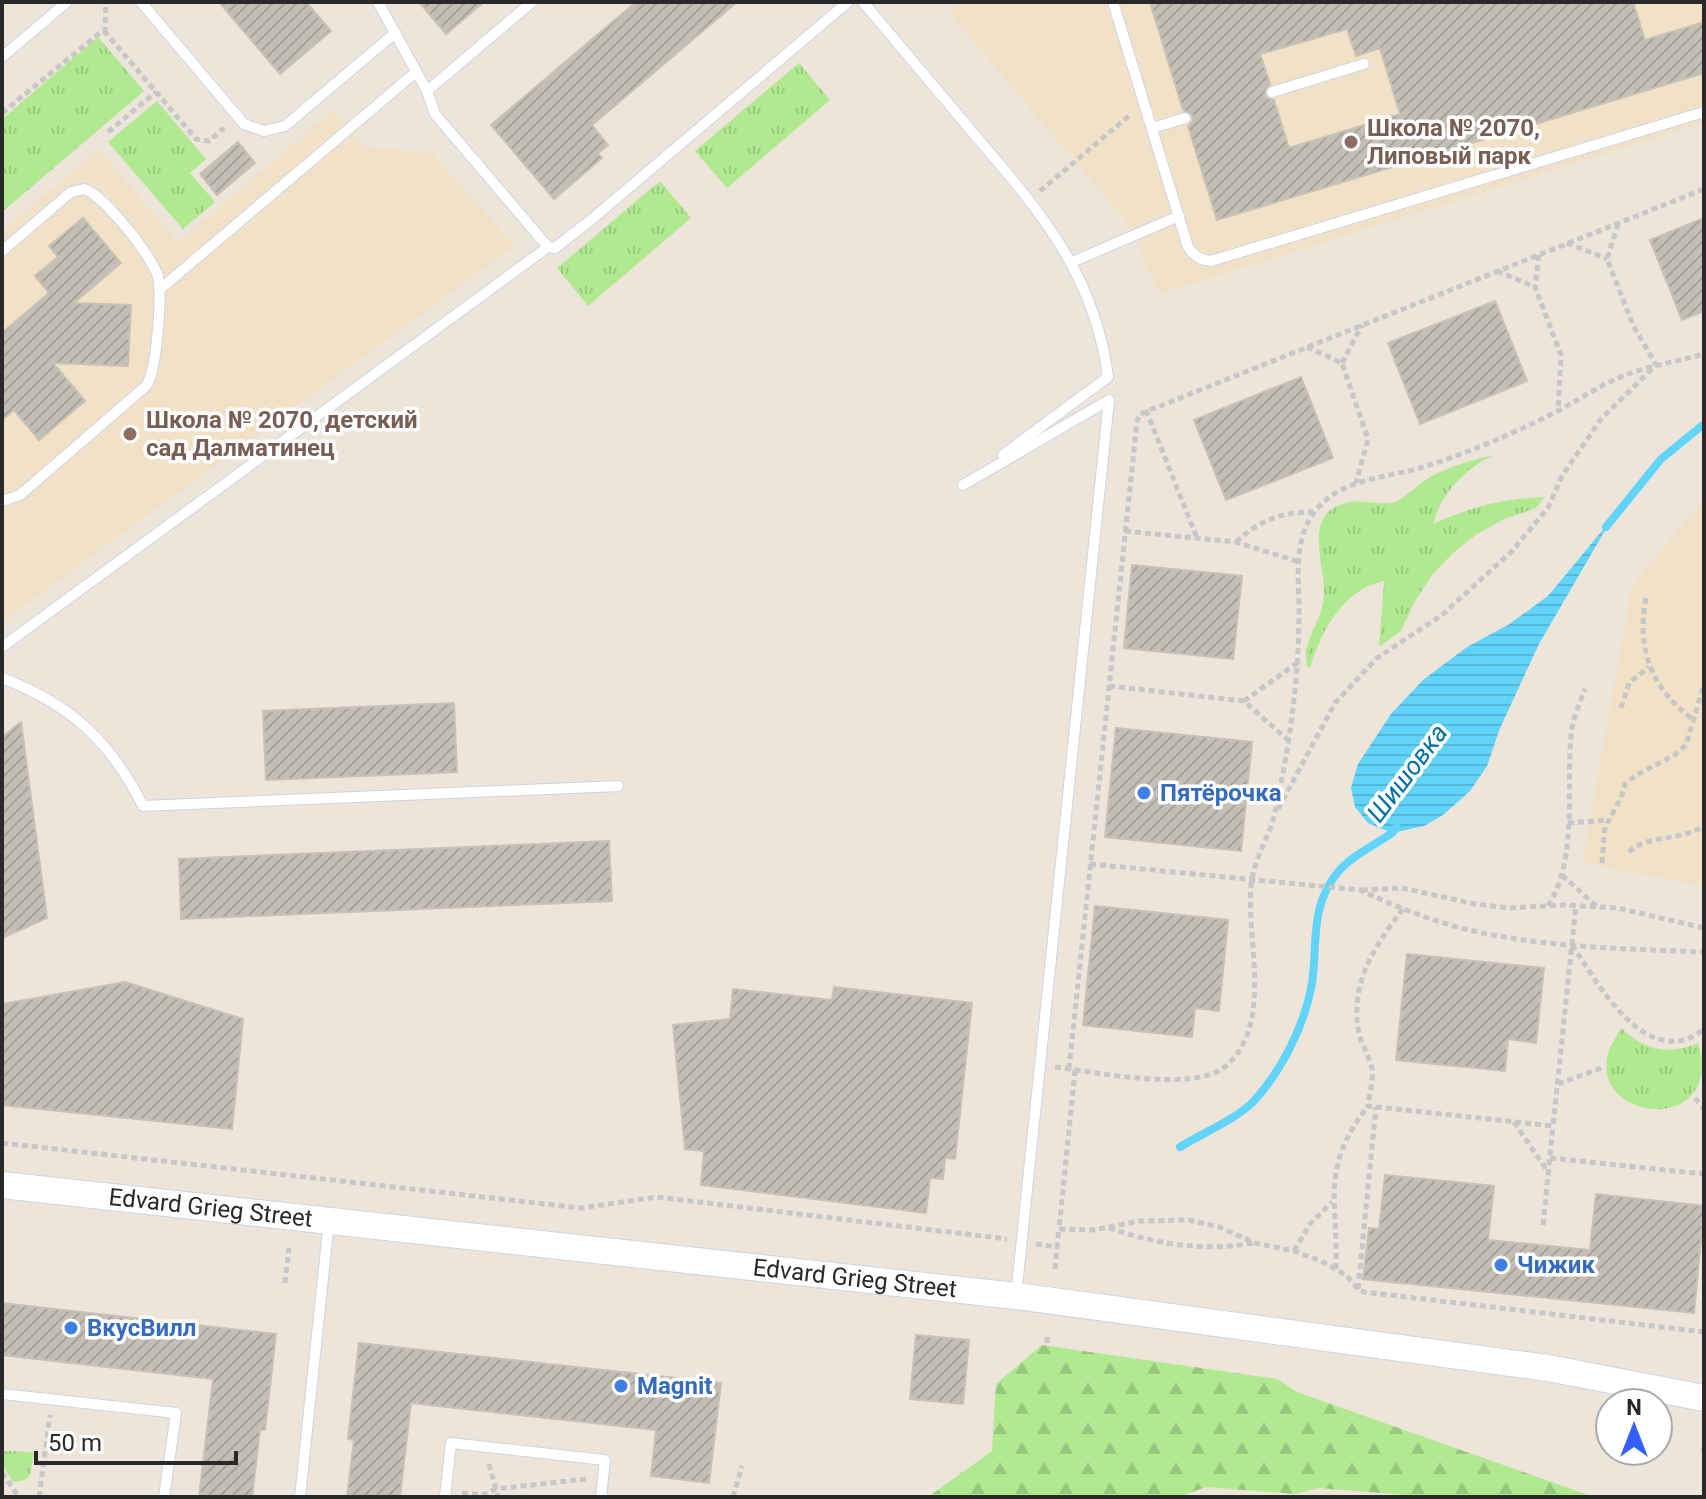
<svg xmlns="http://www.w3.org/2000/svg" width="1706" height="1499" font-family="Roboto,sans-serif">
<defs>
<pattern id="forest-firs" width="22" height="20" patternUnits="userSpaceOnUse" patternTransform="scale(2)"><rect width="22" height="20" fill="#b1e991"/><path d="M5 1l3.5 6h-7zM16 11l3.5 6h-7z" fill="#98c87d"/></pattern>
<pattern id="park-tufts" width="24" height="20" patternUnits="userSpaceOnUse" patternTransform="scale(2)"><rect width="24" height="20" fill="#b1e991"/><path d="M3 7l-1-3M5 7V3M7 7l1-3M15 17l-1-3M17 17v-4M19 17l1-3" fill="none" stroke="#98c87d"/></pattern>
<pattern id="water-rules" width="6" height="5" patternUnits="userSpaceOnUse" patternTransform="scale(2)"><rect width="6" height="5" fill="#62d4fa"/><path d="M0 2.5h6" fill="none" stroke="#55b6d6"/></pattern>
<pattern id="building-hatch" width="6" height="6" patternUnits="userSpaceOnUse" patternTransform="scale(2)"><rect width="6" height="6" fill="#c4bfb6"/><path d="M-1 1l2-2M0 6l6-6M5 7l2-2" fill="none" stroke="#a8a49c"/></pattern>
</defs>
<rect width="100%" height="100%" fill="#ede4da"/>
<!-- education -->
<g fill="#f1e2c7">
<polygon points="963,2 1704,2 1704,123 1159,294 1129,225 950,14"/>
<polygon points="333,110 366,148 431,152 515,246 2,622 2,231 99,149 178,242"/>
<polygon points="1704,499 1704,886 1582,863 1632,586"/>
</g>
<!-- forest -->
<polygon fill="url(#forest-firs)" points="1042,1345 1277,1379 1297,1392 1594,1497 1430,1497 1318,1488 1296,1494 1206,1487 1179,1497 928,1497 992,1451 996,1384"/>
<!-- park -->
<g fill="url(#park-tufts)">
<polygon points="98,37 144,91 2,212 2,119"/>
<polygon points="799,63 830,100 727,188 695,151"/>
<polygon points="157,101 206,159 190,173 215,202 183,229 108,142"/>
<polygon points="660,181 691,218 588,306 557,268"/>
<path d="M1494 455C1464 469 1442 492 1433 524 1475 506 1498 499 1545 497L1536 508 1504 519 1477 534 1453 553 1432 575 1415 601 1401 631 1379 647 1384 581C1343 589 1320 633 1310 668L1307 667C1302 636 1322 624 1324 596 1326 564 1299 510 1351 502 1365 500 1382 506 1395 502 1404 499 1420 483 1430 477 1450 466 1472 460 1494 455Z"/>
<path d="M1621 1028C1644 1050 1669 1056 1698 1043 1700 1050 1703 1060 1702 1068 1698 1135 1588 1114 1609 1050 1612 1043 1618 1035 1621 1028Z"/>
<polygon points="6,1451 34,1452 30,1476 22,1481 13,1482 2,1464 2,1453"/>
</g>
<!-- water -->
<polygon fill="url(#water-rules)" points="1611,520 1539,644 1500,728 1487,766 1470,791 1443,815 1424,826 1392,833 1368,823 1355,807 1351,788 1358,764 1391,714 1423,680 1467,647 1508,625 1548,596"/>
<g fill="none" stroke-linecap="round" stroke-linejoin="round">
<!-- stream -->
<g stroke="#62d4fa" stroke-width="8">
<polyline points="1606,527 1661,459 1704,424"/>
<path d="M1180 1147C1201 1134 1236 1119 1253 1102 1281 1072 1305 1025 1312 983 1318 944 1309 907 1338 872 1351 856 1375 845 1392 833L1397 827"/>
</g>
</g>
<!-- building -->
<g fill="url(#building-hatch)" stroke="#c9c1b3" stroke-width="2" fill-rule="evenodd">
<polygon points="219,2 306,2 331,31 280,74"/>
<polygon points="419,2 484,2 446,34"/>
<polygon points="636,2 737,2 592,125 608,145 598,153 602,158 554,199 491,125"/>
<path d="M1150 2H1633L1645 40 1704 22V73L1217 220 1188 126 1193 121 1192 115 1183 110ZM1347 29 1356 56 1380 48 1400 114 1289 148 1274 100 1267 98 1264 94 1270 84 1260 54Z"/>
<polygon points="238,142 255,163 217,195 200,174"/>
<polygon points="83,218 121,263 74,303 131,305 128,366 53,363 85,401 39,440 14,410 2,420 2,333 49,293 35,276 58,257 49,246"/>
<polygon points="1704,218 1704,311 1682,320 1650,240"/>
<polygon points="1495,301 1527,381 1420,424 1388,343"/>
<polygon points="1301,377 1333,458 1226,500 1194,420"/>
<polygon points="1132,565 1242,576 1233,659 1124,648"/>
<polygon points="454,703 457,772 266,780 263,711"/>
<polygon points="21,722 47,918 2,938 2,737"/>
<polygon points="1116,728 1252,742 1241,851 1105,837"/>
<polygon points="609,841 612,901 181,919 179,859"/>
<polygon points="1095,906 1228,920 1219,1011 1195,1008 1192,1037 1083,1025"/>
<polygon points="1407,954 1544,968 1536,1043 1508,1039 1505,1071 1396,1060"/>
<polygon points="125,982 243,1019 232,1129 2,1105 2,1004"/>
<polygon points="834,987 972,1003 955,1159 945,1158 943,1179 930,1178 926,1213 701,1185 704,1151 685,1149 673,1025 730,1019 733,989 832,1000"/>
<polygon points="1385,1175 1494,1186 1488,1240 1590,1250 1596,1194 1704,1206 1694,1313 1363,1279 1369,1228 1379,1229"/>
<polygon points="2,1303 276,1334 265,1430 260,1430 252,1497 199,1497 213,1379 2,1355"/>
<polygon points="916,1335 969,1340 963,1404 910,1399"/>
<polygon points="359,1343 721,1383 709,1483 651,1476 656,1430 411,1403 400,1497 347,1497 354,1440 348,1439"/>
</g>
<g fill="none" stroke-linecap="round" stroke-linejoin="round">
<defs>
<g id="service">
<polyline points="141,2 244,124 264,131 285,126 395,33 378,2"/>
<path d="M863 2C900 46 937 90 974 134 1039 210 1095 274 1108 377L1003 455"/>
<path d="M1113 2 1188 247C1194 256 1200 260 1211 261L1704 112"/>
<polyline points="395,33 427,91 435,114 548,247 555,248 592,219 848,2"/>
<polyline points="2,57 67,2"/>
<polyline points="427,91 532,2"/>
<polyline points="1272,92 1364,64"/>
<polyline points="1152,128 1185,118"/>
<path d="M2 251 71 192 84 189C103 194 153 257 158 277 162 296 157 371 146 386L20 495 2 501"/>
<polyline points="1072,262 1179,216"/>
<polyline points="159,290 416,72"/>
<polyline points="963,485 1109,400 1016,1296"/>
<polyline points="2,647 548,247"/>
<path d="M2 678C72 705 110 741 143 806L618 786"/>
<polyline points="2,1394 176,1413 164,1497"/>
<polyline points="300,1497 329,1221"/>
<polyline points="445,1497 451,1443 605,1460 601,1497"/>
</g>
<g id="tertiary">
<path id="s1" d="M2 1185 1016 1296 1548 1368 1704 1398"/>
</g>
</defs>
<!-- service casing -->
<use href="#service" stroke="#cfd3e4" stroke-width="12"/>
<!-- tertiary casing -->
<use href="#tertiary" stroke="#cfd3e4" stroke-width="28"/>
<!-- path -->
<g stroke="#c7c7c7" stroke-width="5" stroke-dasharray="6 4" stroke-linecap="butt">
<polyline points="105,33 106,2"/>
<polyline points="2,113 101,32 106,33 196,139 209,141 224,128"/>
<polyline points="108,132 156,92"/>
<polyline points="1040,191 1130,115"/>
<polyline points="1567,243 1607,259"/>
<polyline points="1539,255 1535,287 1561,355 1558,410"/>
<polyline points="1497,271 1535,287"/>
<polyline points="1307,347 1342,363 1368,439 1356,483"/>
<polyline points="1342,363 1362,325"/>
<polyline points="1146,410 1197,538"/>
<polyline points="1125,531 1236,542 1299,562"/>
<path d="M1236 542C1260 520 1281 512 1313 512"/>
<path d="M1646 598C1636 649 1652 690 1694 720"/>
<polyline points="1109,686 1244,701 1288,740"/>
<polyline points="1244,701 1297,663"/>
<polyline points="1621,708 1629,683 1649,667"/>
<polyline points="1278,809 1335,703 1377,658 1442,615 1511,552 1548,508 1562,476 1601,419 1656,365 1633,325 1607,259 1618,224"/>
<polyline points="1568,823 1608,820"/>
<path d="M1629 852C1647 834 1678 842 1704 826"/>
<polyline points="1602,863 1605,827 1621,798 1625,784 1635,776 1676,754 1686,745 1704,684"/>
<path d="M1090 864 1360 890C1401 909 1444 926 1488 934 1559 948 1632 949 1704 952"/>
<polyline points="1562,875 1596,906"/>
<polyline points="1362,890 1402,888 1475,904 1508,908 1566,905 1618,908 1704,928"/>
<path d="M1548 906C1578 859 1566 789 1571 736 1572 720 1579 705 1585 689"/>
<path d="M1403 909C1374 947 1349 984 1359 1034 1362 1046 1370 1057 1372 1069 1374 1080 1369 1095 1368 1106L1553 1126 1576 905"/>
<path d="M1572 945C1596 980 1636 1055 1687 1039 1693 1037 1699 1032 1704 1030"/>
<path d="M1055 1067C1096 1072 1195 1093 1226 1066 1274 1024 1246 940 1251 886 1254 856 1270 838 1275 812 1289 750 1298 685 1299 621 1300 585 1291 540 1316 510 1341 479 1384 478 1420 468 1466 454 1510 435 1554 413 1579 400 1601 384 1628 374 1653 365 1679 361 1704 354"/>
<polyline points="1069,1069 1137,421 1140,414 1704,189"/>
<polyline points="1075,1070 1059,1229 1093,1230 1140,1221 1189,1220 1219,1227 1255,1243 1294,1251 1321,1261 1346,1275 1358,1289 1364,1292 1704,1332"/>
<polyline points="1558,1084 1604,1067"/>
<polyline points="1695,1098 1704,1109"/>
<polyline points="1514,1122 1548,1172"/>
<polyline points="2,1143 581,1208 657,1197 1007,1239"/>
<polyline points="1550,1158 1704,1174"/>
<polyline points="1543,1225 1553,1126"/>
<path d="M1109 1228C1156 1244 1204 1252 1253 1243"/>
<polyline points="1036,1244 1057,1247 1059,1229"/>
<polyline points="1294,1251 1310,1224 1332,1202"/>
<polyline points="1055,1269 1057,1247"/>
<path d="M1336 1269C1338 1198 1320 1168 1368 1106"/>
<polyline points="285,1283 289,1248"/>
<polyline points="1358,1289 1376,1107"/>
<polyline points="1047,1343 1047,1336"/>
<polyline points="1703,1453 1704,1448"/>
<polyline points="489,1464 498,1497"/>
<polyline points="2,1473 19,1497"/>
<polyline points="462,1493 482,1495 496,1489 586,1479"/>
<polyline points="39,1497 50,1415"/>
<polyline points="733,1497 742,1466"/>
</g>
<!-- service -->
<use href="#service" stroke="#fff" stroke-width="10"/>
<!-- tertiary -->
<use href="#tertiary" stroke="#fff" stroke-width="26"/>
</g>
<!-- markers -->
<g fill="#8d6e63" stroke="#fff" stroke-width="3">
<circle cx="1351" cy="142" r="8"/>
<circle cx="130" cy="434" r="8"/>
</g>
<g fill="#3f7fe0" stroke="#fff" stroke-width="3">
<circle cx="1144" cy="793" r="8"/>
<circle cx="1501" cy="1265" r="8"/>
<circle cx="71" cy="1328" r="8"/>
<circle cx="621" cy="1386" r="8"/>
</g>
<g text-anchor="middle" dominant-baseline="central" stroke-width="7" stroke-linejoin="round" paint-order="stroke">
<!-- education labels -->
<g font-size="24" font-weight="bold" fill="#785e54" stroke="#fff" text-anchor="start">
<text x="1367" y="128">Школа № 2070,<tspan x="1367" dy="28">Липовый парк</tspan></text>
<text x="146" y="420">Школа № 2070, детский<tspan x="146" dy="28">сад Далматинец</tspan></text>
</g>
<!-- shop labels -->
<g font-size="24" font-weight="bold" fill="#366cbe" stroke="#fff" text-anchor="start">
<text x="1160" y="793">Пятёрочка</text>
<text x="1517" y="1265">Чижик</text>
<text x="87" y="1328">ВкусВилл</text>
<text x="637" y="1386">Magnit</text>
</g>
<!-- street labels -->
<g font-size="24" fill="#292929" stroke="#fff">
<text stroke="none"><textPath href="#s1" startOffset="210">Edvard Grieg Street</textPath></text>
<text stroke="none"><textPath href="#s1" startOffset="858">Edvard Grieg Street</textPath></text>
</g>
<!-- water labels -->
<g font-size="26" font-style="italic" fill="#0170a6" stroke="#fff">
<text transform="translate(1407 773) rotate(-53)">Шишовка</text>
</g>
</g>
<!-- border -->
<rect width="1706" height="1499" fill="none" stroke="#292929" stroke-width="8"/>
<!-- north arrow -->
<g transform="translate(1634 1427)"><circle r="38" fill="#ffffff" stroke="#a9a9a9" stroke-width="2"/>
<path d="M0-6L14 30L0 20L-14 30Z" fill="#355fff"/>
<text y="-12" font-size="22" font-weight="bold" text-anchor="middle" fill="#292929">N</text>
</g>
<!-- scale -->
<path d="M36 1451v12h200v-12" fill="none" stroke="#292929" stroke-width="4"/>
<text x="48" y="1451" font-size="24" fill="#292929" stroke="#ffffff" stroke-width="6" paint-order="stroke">50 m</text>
</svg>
